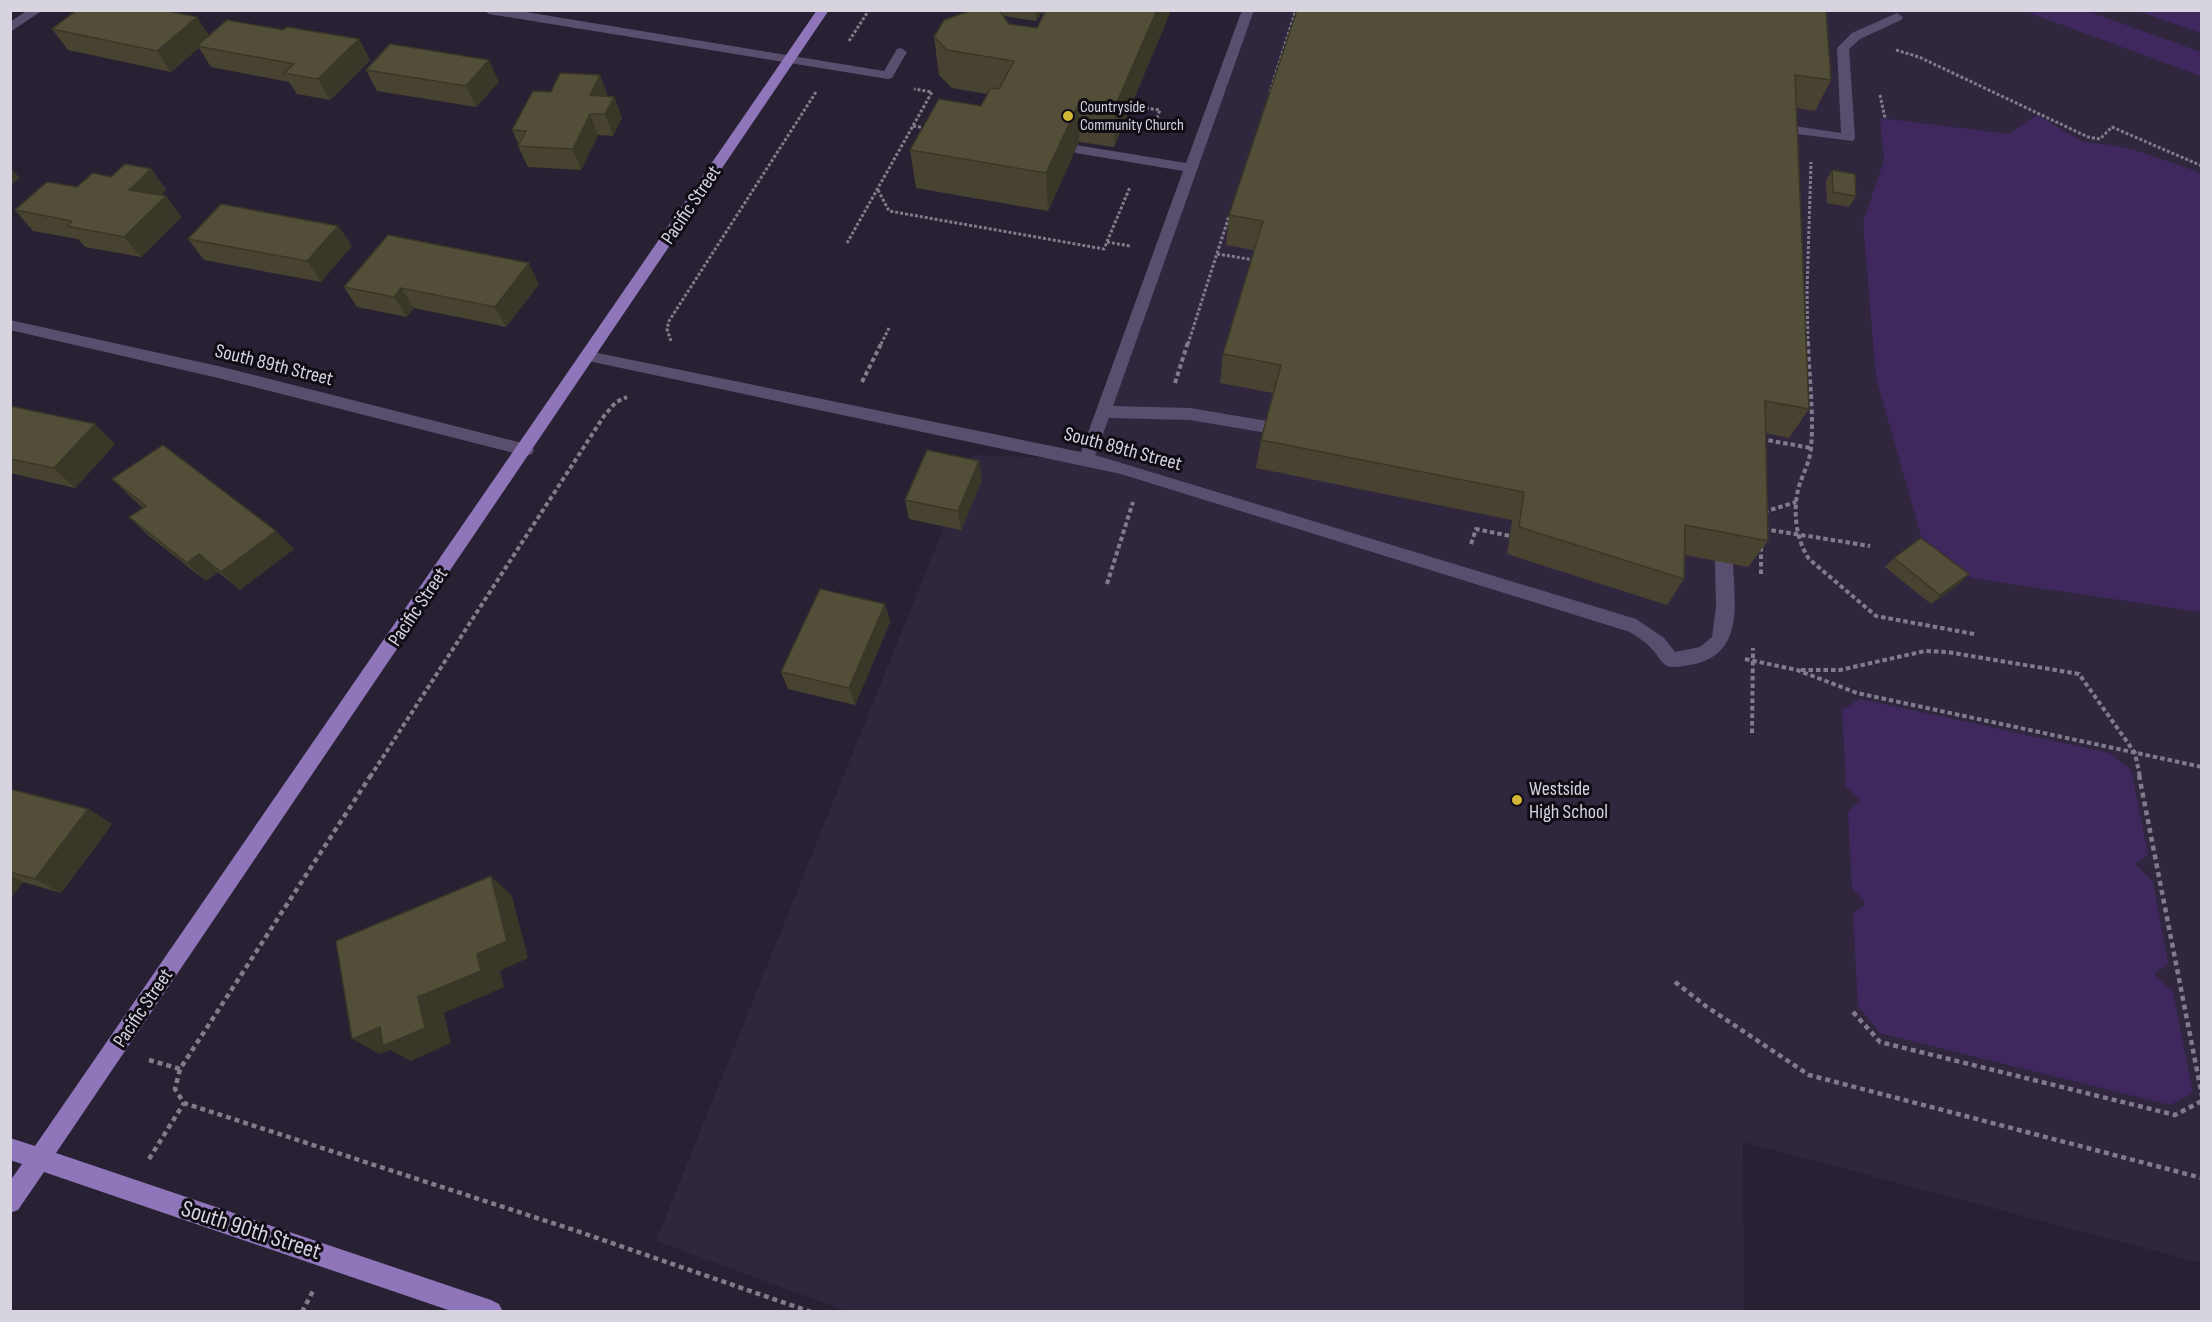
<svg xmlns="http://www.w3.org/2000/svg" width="2212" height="1322" font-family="'Sofia Sans Condensed',sans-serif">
<rect width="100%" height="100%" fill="#272133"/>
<!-- built -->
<polygon fill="#30273f" points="1248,11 2201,11 2201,1263 1743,1142 1744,1311 846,1311 656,1241 973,455 1086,459"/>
<!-- green -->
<g fill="#3e285d">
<polygon points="2024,11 2087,11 2201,52 2201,76"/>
<polygon points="2137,11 2201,11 2201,33"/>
<polygon points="2037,115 2083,142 2112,145 2138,151 2201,173 2201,612 1971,578 1923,542 1876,377 1863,222 1884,161 1880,118 2009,134"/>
<polygon points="1860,699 2110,753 2131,770 2148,855 2135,864 2153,882 2168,963 2154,974 2173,992 2193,1093 2170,1105 1880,1033 1858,1006 1853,914 1866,904 1852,888 1848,811 1861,801 1846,787 1842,710"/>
</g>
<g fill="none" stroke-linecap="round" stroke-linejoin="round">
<!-- path-far2 -->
<g stroke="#817c8b" stroke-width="3" stroke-dasharray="3 2" stroke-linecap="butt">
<polyline points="849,41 869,10"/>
<polyline points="1896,50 1919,57 2088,137 2100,139 2112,127 2202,166"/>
<polyline points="1270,92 1296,10"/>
<polyline points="1880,95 1885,118"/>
<polyline points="1131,106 1160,110 1151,133"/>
<polyline points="913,126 927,128"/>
<polyline points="878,190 889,211 1104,249 1130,187"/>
<polyline points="1107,242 1130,246"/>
<polyline points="847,243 932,92 914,89"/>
<polyline points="1217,254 1255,260"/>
<polyline points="671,341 667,329 669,321 816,92"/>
<polyline points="881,344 889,328"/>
<polyline points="1188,344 1229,216"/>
<polyline points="1808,344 1807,292 1811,162"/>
</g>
<!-- path-far1 -->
<g stroke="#817c8b" stroke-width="4" stroke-dasharray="4.5 3" stroke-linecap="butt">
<path d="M1808 342C1809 377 1814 414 1811 448 1810 460 1804 472 1800 483 1792 507 1795 538 1809 559L1876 616 1974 634"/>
<polyline points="862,382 882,342"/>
<polyline points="1175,383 1188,342"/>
<polyline points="1761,439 1811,448"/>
<polyline points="1764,512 1796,502"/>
<polyline points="1764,529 1870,546"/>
<polyline points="1471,544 1476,529 1510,536"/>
<polyline points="1761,547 1761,575"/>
<polyline points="1107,584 1133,502"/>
<polyline points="1745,659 1797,670 1857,693 2202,767"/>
<polyline points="1801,670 1840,670 1925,651 1947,652 2079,674 2135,753 2140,777"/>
<polyline points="1752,733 1753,648"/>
<polyline points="370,777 604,416 616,402 627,397"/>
</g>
<!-- path -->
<g stroke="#817c8b" stroke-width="4.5" stroke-dasharray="5 4" stroke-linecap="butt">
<polyline points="371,775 180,1069 175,1089 184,1103 577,1231 811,1312"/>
<polyline points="2139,775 2202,1096"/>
<polyline points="1675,982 1707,1007 1809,1075 2202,1178"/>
<polyline points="1853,1012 1880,1042 2175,1115 2202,1101"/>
<polyline points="149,1060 180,1069"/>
<polyline points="149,1159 184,1103"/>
<polyline points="302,1312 313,1291"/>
</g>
<!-- minor -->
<g fill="#5a4e6f" fill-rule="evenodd">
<polygon points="28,10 43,10 10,32 10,22"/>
<polygon points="483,10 514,10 884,71 897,49 901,48 907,52 892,78 888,79 489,14"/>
<path d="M1242 10H1254L1113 406 1190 408 1267 421 1273 423 1275 427 1273 431 1267 433 1190 420 1109 418 1095 455 1636 619 1664 638 1675 652 1700 647 1712 637 1716 607 1715 562 1718 557 1724 555 1730 557 1733 562C1734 602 1745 652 1695 664 1687 665 1674 669 1667 666 1661 663 1657 654 1652 649 1646 642 1637 637 1630 632L1121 474 588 361 583 360 580 356 583 352 588 351 1081 452 1183 171 1076 153 1069 149 1076 145 1186 163Z"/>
<polygon points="1897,13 1903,17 1901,20 1860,39 1849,49 1855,138 1853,141 1775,131 1773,128 1780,124 1841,133 1837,48 1852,33"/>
<polygon points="10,320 218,366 526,444 532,446 534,450 532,454 526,456 218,378 10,330"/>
</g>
<!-- major -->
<polygon fill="#8f75b9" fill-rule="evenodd" points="817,10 829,10 56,1153 491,1300 499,1304 503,1312 454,1312 44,1172 18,1210 10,1213 10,1181 22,1164 10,1160 10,1138 35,1146"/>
</g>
<!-- wall -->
<g fill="#474330" fill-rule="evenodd">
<path d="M967 10H1171L1114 147 1079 142 1048 211 916 188 910 150 981 106 987 94 952 88 939 75 934 37 968 12ZM1041 13 1044 14 1037 28 1009 24 1003 16 1036 21Z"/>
<polygon points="1826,10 1831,80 1815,111 1796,108 1809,409 1789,438 1765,433 1768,541 1748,567 1685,555 1684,579 1667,605 1507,554 1512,520 1256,468 1261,440 1273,393 1220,383 1223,354 1254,250 1226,245 1229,215"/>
<polygon points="52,29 209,36 283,30 359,39 370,60 330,100 297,94 289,82 211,67 199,48 171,72 68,50"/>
<polygon points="366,70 499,82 476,107 377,91"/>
<polygon points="551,92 614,97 622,118 613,136 598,135 581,170 528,167 518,146 519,145 512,130"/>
<polygon points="151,169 166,190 161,195 166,196 181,217 141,257 85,247 78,239 33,231 15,210 77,187"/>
<polygon points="1832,170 1856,196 1849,207 1827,203 1826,181"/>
<polygon points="338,226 352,246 321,282 204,260 188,239"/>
<polygon points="539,284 506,327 414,308 407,317 357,307 344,287"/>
<polygon points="10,406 115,444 75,488 10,473"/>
<polygon points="112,479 294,549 240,590 218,572 206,581 149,536 129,517 143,508 132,498"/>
<polygon points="982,480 961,530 909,519 905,500"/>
<polygon points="1894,558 1969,574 1959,584 1931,604 1885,567"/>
<polygon points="885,604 890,622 855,705 788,689 781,672"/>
<polygon points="10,789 88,809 112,824 61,893 23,882 10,897"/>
</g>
<!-- shaded-wall -->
<g fill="#393727">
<polygon points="1036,10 1040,10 1041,13 1036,21"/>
<polygon points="1157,10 1171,10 1114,147 1114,109"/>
<polygon points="197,17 211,38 197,46 199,48 171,72 157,51"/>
<polygon points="359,39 370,60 330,100 318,79"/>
<polygon points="489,60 499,82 476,107 466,86"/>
<polygon points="600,75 608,96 599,114 590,95"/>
<polygon points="614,97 622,118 613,136 605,114"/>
<polygon points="1079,103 1079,142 1048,211 1046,173"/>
<polygon points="590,114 598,135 581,170 573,149"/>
<polygon points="10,167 20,178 10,186"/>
<polygon points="151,169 166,190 146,210 129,190"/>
<polygon points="166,196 181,217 141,257 124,237"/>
<polygon points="338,226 352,246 321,282 307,261"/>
<polygon points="529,263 539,284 506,327 495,307"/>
<polygon points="401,288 414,308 407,317 394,297"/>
<polygon points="95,424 115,444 75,488 54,468"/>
<polygon points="979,461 982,480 961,530 958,511"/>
<polygon points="276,531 294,549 240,590 221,572"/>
<polygon points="199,554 218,572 206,581 187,563"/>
<polygon points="1969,574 1959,584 1931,604 1940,595"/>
<polygon points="885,604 890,622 855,705 849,688"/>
<polygon points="88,809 112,824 61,893 35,879"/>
<polygon points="10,875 23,882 11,898 10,897"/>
<polygon points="491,876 512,896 528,958 500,971 504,987 444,1013 451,1043 411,1061 390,1050 380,1054 352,1039 418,997"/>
</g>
<!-- building -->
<g fill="#524e38" stroke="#393727" stroke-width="1.5">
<polygon points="77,10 163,10 197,17 157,51 52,29"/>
<polygon points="972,10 999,10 1009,24 1037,28 1046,10 1157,10 1114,109 1079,103 1046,173 910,150 939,99 981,106 991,88 999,89 1014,61 947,50 934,37 944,20"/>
<polygon points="1297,10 1826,10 1831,80 1795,75 1809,409 1765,401 1768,541 1685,525 1684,579 1519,527 1524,492 1261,440 1281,365 1223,354 1263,221 1229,215"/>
<polygon points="227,20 283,30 287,27 359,39 318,79 284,73 294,64 197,46"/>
<polygon points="390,44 489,60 466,86 366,70"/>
<polygon points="560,73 600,75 590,95 614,97 605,114 590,114 573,149 518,146 526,131 512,130 533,91 551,92"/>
<polygon points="125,164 151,169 129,190 166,196 124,237 67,226 72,221 15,210 47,182 77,187 93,173 111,177"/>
<polygon points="1832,170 1855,174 1856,196 1833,192"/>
<polygon points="221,204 338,226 307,261 188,239"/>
<polygon points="388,235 529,263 495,307 401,288 394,297 344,287"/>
<polygon points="10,406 95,424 54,468 10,459"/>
<polygon points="163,445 276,531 221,572 199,554 187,563 129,517 146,506 112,479"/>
<polygon points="927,450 979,461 958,511 905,500"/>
<polygon points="1921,538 1969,574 1940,595 1894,558"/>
<polygon points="820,589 885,604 849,688 781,672"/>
<polygon points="10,789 88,809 35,879 10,872"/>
<polygon points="491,876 507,941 477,954 481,971 418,997 425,1028 383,1046 380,1027 352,1039 336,941"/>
</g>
<!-- markers -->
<g fill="#d2b736" stroke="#0f0c14" stroke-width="2">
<circle cx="1068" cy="116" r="6"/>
<circle cx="1517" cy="800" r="6"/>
</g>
<g text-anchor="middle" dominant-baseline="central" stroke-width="6" stroke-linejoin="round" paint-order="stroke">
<!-- far-poi labels -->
<g font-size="16" fill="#d7d3df" stroke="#0f0c14" text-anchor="start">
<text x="1080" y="107">Countryside<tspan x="1080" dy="18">Community Church</tspan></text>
</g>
<!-- street labels -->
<g font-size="20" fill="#d7d3df" stroke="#0f0c14">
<text transform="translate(691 205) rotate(-56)">Pacific Street</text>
<text transform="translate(274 365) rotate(14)">South 89th Street</text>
<text transform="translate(1123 449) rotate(15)">South 89th Street</text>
<text transform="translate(418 607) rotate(-56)">Pacific Street</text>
<text transform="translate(143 1008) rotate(-56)">Pacific Street</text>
</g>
<!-- poi labels -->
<g font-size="20" fill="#d7d3df" stroke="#0f0c14" text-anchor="start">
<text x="1529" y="789">Westside<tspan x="1529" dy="23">High School</tspan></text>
</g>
<!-- near-street labels -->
<g font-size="24" fill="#d7d3df" stroke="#0f0c14">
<text transform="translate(251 1230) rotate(18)">South 90th Street</text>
</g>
</g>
<!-- border -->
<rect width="2212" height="1322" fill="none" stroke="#d7d3df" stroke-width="24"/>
</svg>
